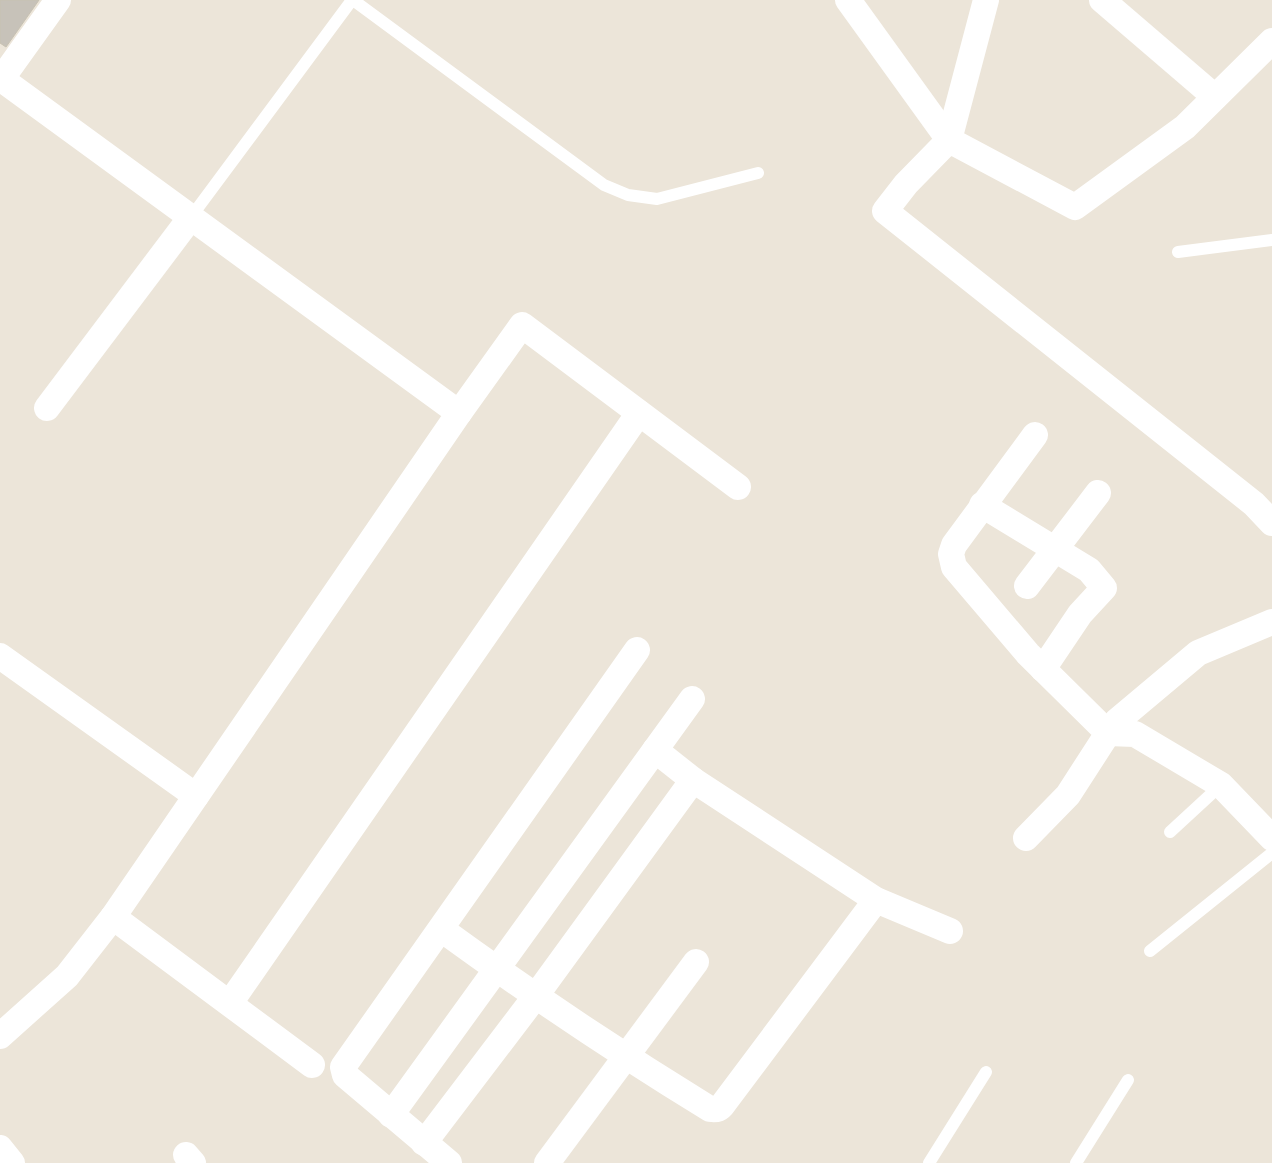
<svg xmlns="http://www.w3.org/2000/svg" width="1272" height="1163" font-family="'Asap Condensed',sans-serif">
<rect width="100%" height="100%" fill="#ece5d9"/>
<!-- building -->
<polygon fill="#c7c2b9" stroke="#c7c1b2" points="0,0 39,0 6,47 0,43"/>
<g fill="none" stroke-linecap="round" stroke-linejoin="round">
<!-- lane -->
<g stroke="#fff" stroke-width="12">
<polyline points="353,0 604,185 628,195 657,199 758,173"/>
<polyline points="191,217 352,0"/>
<polyline points="1178,252 1272,240"/>
<polyline points="1170,832 1221,785"/>
<polyline points="1150,951 1272,853"/>
<polyline points="929,1163 986,1072"/>
<polyline points="1076,1163 1128,1080"/>
</g>
<!-- street -->
<g stroke="#fff" stroke-width="26">
<polyline points="848,0 949,140"/>
<polyline points="1102,0 1215,97"/>
<polyline points="1272,41 1185,127 1075,207 949,140 906,184 885,211 1254,504 1272,523"/>
<polyline points="0,78 459,413 113,917 67,976 0,1036"/>
<polyline points="0,81 58,0"/>
<polyline points="949,140 986,0"/>
<polyline points="47,408 191,217"/>
<polyline points="459,413 522,325 738,487"/>
<polyline points="982,505 1089,570 1104,588 1080,614 1043,669"/>
<polyline points="1027,586 1098,493"/>
<polyline points="1272,622 1198,653 1117,721 1108,733 1135,734 1221,785 1272,838"/>
<polyline points="0,656 196,796"/>
<polyline points="655,750 693,780"/>
<polyline points="1026,838 1068,795 1108,733 1028,654 954,567 951,554 954,545 1035,435"/>
<polyline points="113,917 312,1065"/>
<path d="M441 929C529 993 617 1052 710 1109 717 1110 720 1109 724 1103L876 900"/>
<polyline points="230,1003 639,413"/>
<polyline points="391,1115 692,699"/>
<polyline points="424,1143 535,997 693,780 876,900 950,931"/>
<polyline points="0,1148 12,1163"/>
<polyline points="186,1155 193,1163"/>
<polyline points="449,1163 345,1075 343,1067 637,650"/>
<polyline points="547,1163 696,962"/>
</g>
</g>
</svg>
